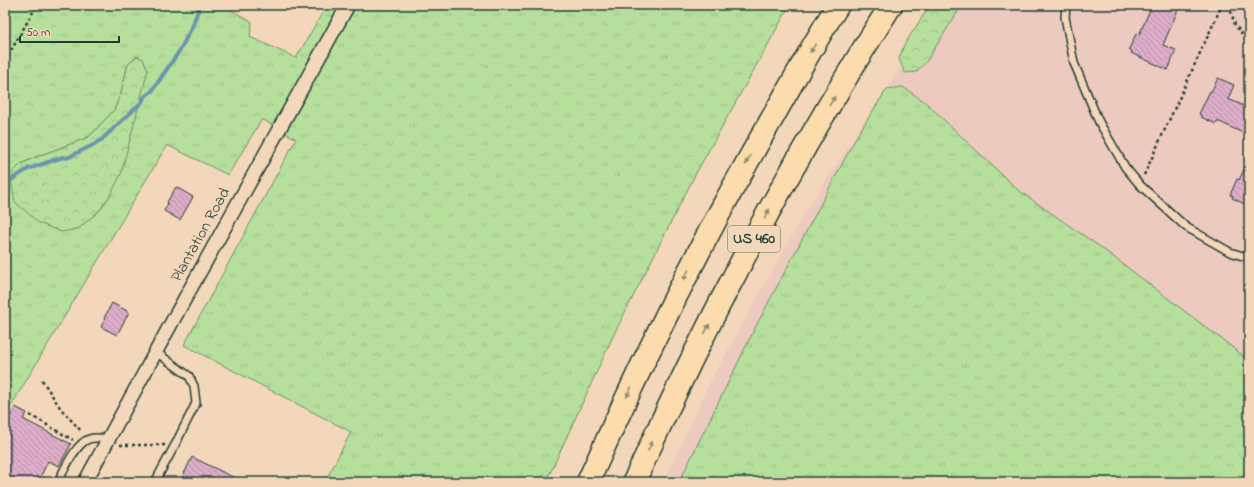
<svg xmlns="http://www.w3.org/2000/svg" width="1254" height="487" font-family="'Indie Flower',sans-serif">
<defs>
<pattern id="grass-tufts" width="24" height="20" patternUnits="userSpaceOnUse"><rect width="24" height="20" fill="#b6df9c"/><path d="M3 7l-1-3M5 7V3M7 7l1-3M15 17l-1-3M17 17v-4M19 17l1-3" fill="none" stroke="#9cc087"/></pattern>
<pattern id="forest-crowns" width="20" height="18" patternUnits="userSpaceOnUse"><rect width="20" height="18" fill="#b6df9c"/><path d="M2 6a3 3 0 1 1 6 0M12 15a3 3 0 1 1 6 0" fill="none" stroke="#9cc087"/></pattern>
<pattern id="building-back-hatch" width="6" height="6" patternUnits="userSpaceOnUse"><rect width="6" height="6" fill="#dfadca"/><path d="M-1 5l2 2M0 0l6 6M5-1l2 2" fill="none" stroke="#b48ea5"/></pattern>
</defs>
<rect width="100%" height="100%" fill="#f3d7ba"/>
<filter id="ink" filterUnits="userSpaceOnUse"><feTurbulence type="fractalNoise" baseFrequency=".025" numOctaves="2"/><feDisplacementMap in="SourceGraphic" scale="8" xChannelSelector="R" yChannelSelector="G"/><feConvolveMatrix kernelMatrix="1 2 1 2 8 2 1 2 1" color-interpolation-filters="sRGB"/></filter>
<g filter="url(#ink)">
<!-- built -->
<polygon fill="#edcabf" points="942,5 1249,5 1249,482 664,482 710,382 805,212"/>
<!-- grass -->
<g fill="url(#grass-tufts)" stroke="#6a8e68" fill-rule="evenodd">
<path d="M5 5H223L252 22 250 37 296 58 327 5H790L695 175 614 334 546 482H325L351 432 184 345 296 139 262 119 228 175 167 145 5 416ZM128 64 112 192 100 210 78 229 10 175 21 164 36 157 89 137 114 110 121 93Z"/>
<polygon points="903,87 925,102 1018,190 1103,249 1249,360 1249,482 679,482 756,326 858,134 887,89"/>
</g>
<!-- forest -->
<g fill="url(#forest-crowns)" stroke="#6a8e68">
<polygon points="930,5 962,5 926,62 916,72 905,73 899,59 904,45"/>
<polygon points="137,56 143,59 148,70 121,174 112,192 100,210 78,229 61,232 39,223 15,202 10,175 21,164 36,157 89,137 114,110 121,93 128,64"/>
</g>
<g fill="none" stroke-linecap="round" stroke-linejoin="round">
<!-- stream -->
<polyline stroke="#6d96ad" stroke-width="4" points="5,184 28,169 63,157 67,158 99,142 142,102 144,97 152,91 180,50 192,27 200,5"/>
</g>
<!-- building -->
<g fill="url(#building-back-hatch)" stroke="#1f3d34">
<polygon points="1152,5 1180,5 1163,45 1176,50 1168,70 1131,53 1132,51 1129,49 1136,34 1139,35"/>
<polygon points="1218,78 1234,85 1228,99 1249,108 1249,136 1220,122 1217,122 1216,124 1201,117 1201,115 1199,114 1210,91 1211,92"/>
<polygon points="1249,159 1249,206 1232,198 1233,196 1230,195 1237,179 1239,180"/>
<polygon points="176,187 193,197 180,220 164,211 168,203 167,202"/>
<polygon points="112,303 129,312 117,335 101,327 105,319 104,318"/>
<polygon points="15,407 27,413 23,419 71,444 59,466 48,461 38,482 5,482 5,426"/>
<polygon points="192,457 243,482 180,482"/>
</g>
<g fill="none" stroke-linecap="round" stroke-linejoin="round">
<defs>
<g id="service">
<polyline points="1066,5 1065,17 1074,63 1099,122 1125,167 1140,185 1186,227 1230,252 1249,258"/>
<path d="M58 482C64 470 76 443 89 439 95 437 102 438 108 439"/>
<polyline points="155,482 175,445 196,403 194,386 189,376 156,352"/>
</g>
<polyline id="minor" points="85,482 178,311 348,5"/>
<g id="motorway">
<path d="M588 482C644 356 705 234 774 115 795 78 815 41 838 5"/>
<path d="M634 482C708 317 794 157 891 5"/>
</g>
</defs>
<!-- service casing -->
<use href="#service" stroke="#1f3d34" stroke-width="10"/>
<!-- minor casing -->
<use href="#minor" stroke="#1f3d34" stroke-width="16"/>
<!-- motorway casing -->
<use href="#motorway" stroke="#1f3d34" stroke-width="25"/>
<!-- path -->
<g stroke="#1f3d34" stroke-width="2.5" stroke-dasharray="3 3" stroke-linecap="butt">
<polyline points="1229,5 1235,25 1249,43"/>
<polyline points="5,61 37,5"/>
<polyline points="1144,175 1222,5"/>
<polyline points="42,380 61,409 82,432"/>
<polyline points="30,415 73,440"/>
<polyline points="120,445 165,445"/>
</g>
<!-- service -->
<use href="#service" stroke="#f3d7ba" stroke-width="7"/>
<!-- minor -->
<use href="#minor" stroke="#f3d7ba" stroke-width="13"/>
<!-- motorway -->
<use href="#motorway" stroke="#fcdcac" stroke-width="22"/>
</g>
<!-- one-way arrows -->
<defs><path id="oneway-solid" d="M-6-.8H1V-3.2L6.5 0L1 3.2V.8H-6Z"/></defs>
<g fill="#8e8c70">
<use href="#oneway-solid" transform="translate(813 48) rotate(121)"/>
<use href="#oneway-solid" transform="translate(832 101) rotate(-59)"/>
<use href="#oneway-solid" transform="translate(748 160) rotate(119)"/>
<use href="#oneway-solid" transform="translate(767 214) rotate(-62)"/>
<use href="#oneway-solid" transform="translate(686 275) rotate(118)"/>
<use href="#oneway-solid" transform="translate(707 329) rotate(-63)"/>
<use href="#oneway-solid" transform="translate(629 392) rotate(115)"/>
<use href="#oneway-solid" transform="translate(650 446) rotate(-66)"/>
</g>
</g>
<g text-anchor="middle" dominant-baseline="central" stroke-width="3" stroke-linejoin="round" paint-order="stroke">
<!-- shield labels -->
<rect fill="#f3d7ba" stroke="#5f6b5c" stroke-width="1" x="728" y="226" width="52" height="26" rx="3"/>
<g font-size="15" font-weight="bold" fill="#1f3d34">
<text x="754" y="239">US 460</text>
</g>
<!-- street labels -->
<g font-size="16" fill="#1f3d34" stroke="#f3d7ba">
<text transform="translate(201 235) rotate(-61)">Plantation Road</text>
</g>
</g>
<!-- margin -->
<rect width="1254" height="487" fill="none" stroke="#f3d7ba" stroke-width="20"/>
<rect x="10" y="10" width="1234" height="467" fill="none" stroke="#1f3d34" stroke-width="1.5" filter="url(#ink)"/>
<!-- scale -->
<path d="M20 36v6h99v-6" fill="none" stroke="#1f3d34" stroke-width="2"/>
<text x="26" y="36" font-size="12" fill="#1f3d34" stroke="#f3d7ba" stroke-width="3" paint-order="stroke">50 m</text>
</svg>
